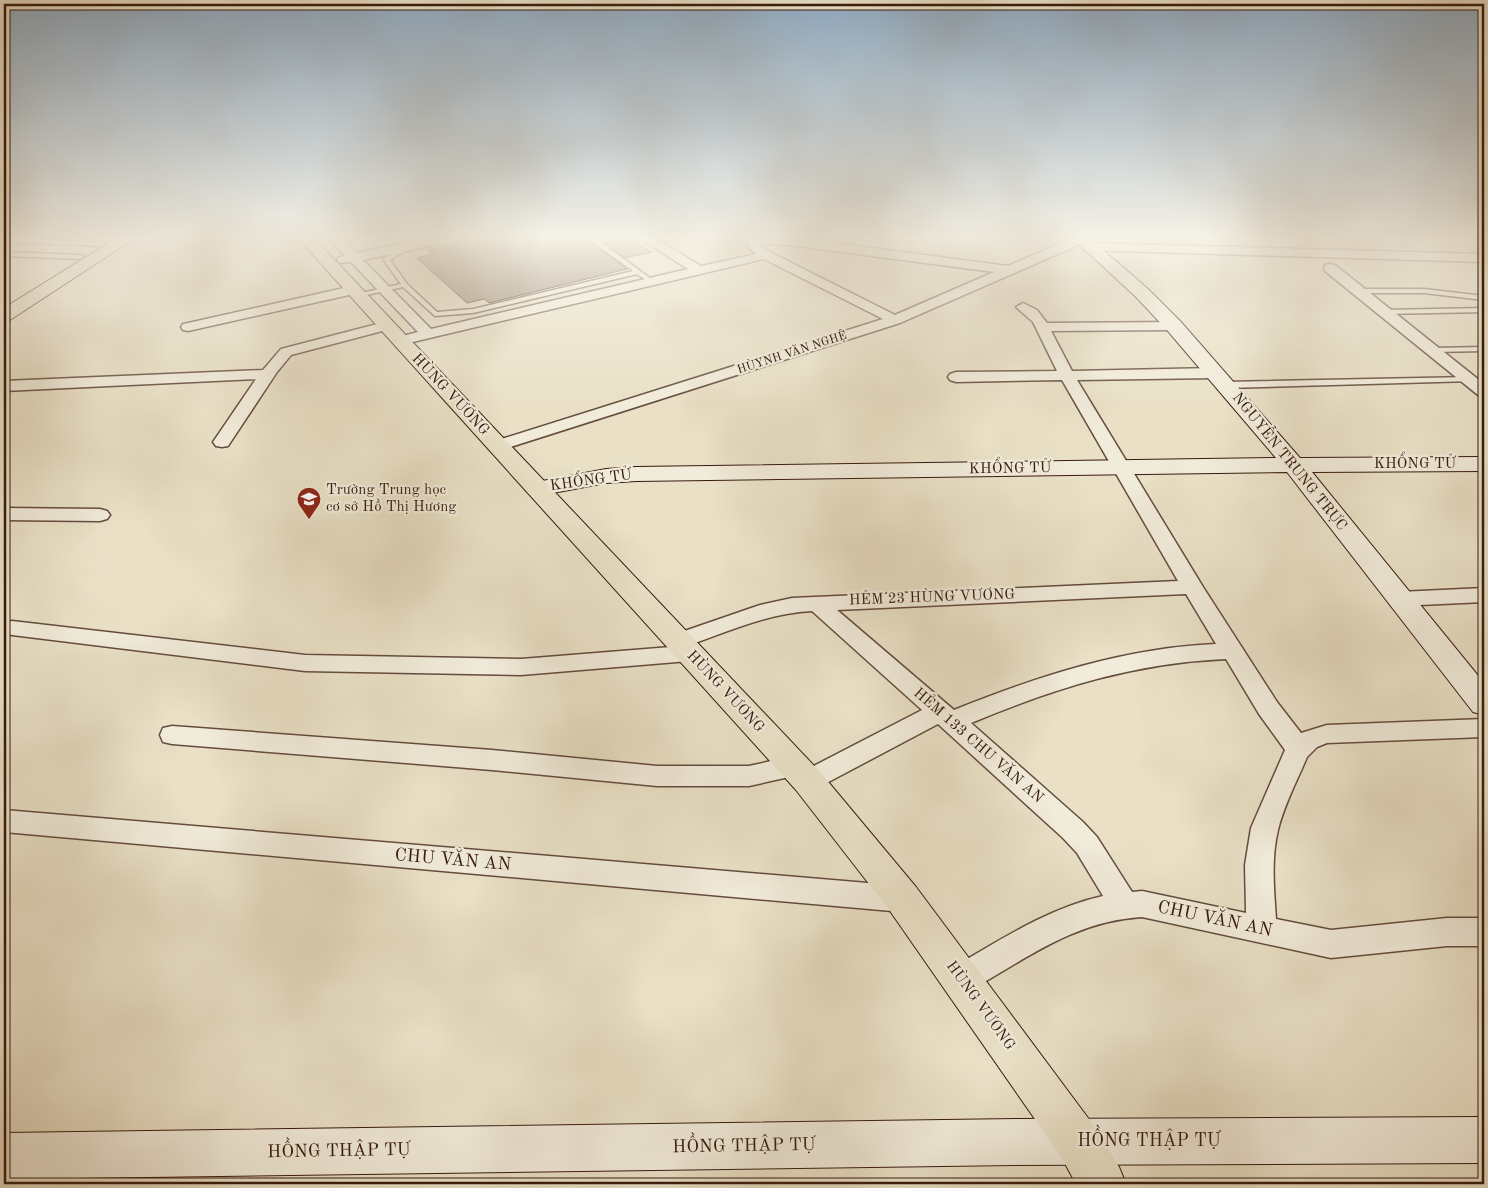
<svg xmlns="http://www.w3.org/2000/svg" width="1488" height="1188" font-family="'Old Standard TT',serif">
<rect width="100%" height="100%" fill="#e9e0c6"/>
<filter id="stains"><feTurbulence type="fractalNoise" baseFrequency=".004" numOctaves="4"/><feColorMatrix values="0 0 0 0 .2 0 0 0 0 .09 0 0 0 0 .02 0 0 0 .5 -.17"/></filter>
<radialGradient id="worn" r=".72"><stop offset=".6" stop-color="#630" stop-opacity="0"/><stop offset="1" stop-color="#630" stop-opacity=".3"/></radialGradient>
<!-- building -->
<g fill="#94816e" stroke="#371b0f">
<polygon points="492,236 582,236 627,269 489,303 484,299 467,303 417,258 433,254 428,250"/>
<polygon points="596,236 627,236 651,252 625,258"/>
</g>
<g fill="none" stroke-linecap="round" stroke-linejoin="round">
<defs>
<g id="lane">
<polygon points="584,236 592,236 654,281 649,282 637,274 473,313 435,316 403,287 357,297 353,295 401,284 383,259 406,244 409,246 405,251 390,260 407,284 437,312 473,309 633,271"/>
<polygon points="4,238 102,242 105,244 102,246 4,242"/>
<polygon points="4,252 81,255 84,257 81,259 4,256"/>
<polygon points="1355,289 1424,289 1484,296 1484,300 1424,293 1358,293 1354,291"/>
<polygon points="1484,308 1484,312 1384,314 1380,312 1384,310"/>
<polygon points="1484,347 1484,351 1434,352 1430,350 1434,348"/>
<polygon points="1470,377 1474,379 1473,381 1226,388 1222,385 1226,382"/>
</g>
<g id="street">
<path d="M327 236H340L357 253 439 236H464L458 240 363 260 431 329 688 269 636 236H651L701 266 756 254 747 246 750 243 738 242 736 239 738 236 788 237 1008 266 1075 237H1083L1085 240 1083 243 900 323 498 451 492 450 489 446 492 442 883 319 764 259 400 345 395 344 393 341 395 338 418 332 351 262 339 263 337 260 339 257 345 256ZM757 243 788 245 994 272 895 315 770 252Z"/>
<polygon points="1088,243 1484,254 1484,262 1084,250 1082,247"/>
<polygon points="1330,264 1335,265 1484,384 1484,397 1478,395 1325,271 1324,268 1325,265"/>
<polygon points="353,286 360,290 358,293 188,331 183,330 181,327 183,324 188,323"/>
<path d="M1023 303 1037 310 1047 323 1174 322 1179 323 1181 326 1179 329 1174 330 1051 331 1072 371 1215 368 1220 370 1223 373 1220 376 1215 378 1077 380 1203 587 1277 702 1301 733 1327 725 1484 719V737L1327 743 1317 747 1307 757C1297 781 1284 805 1278 830 1271 859 1274 889 1276 919L1331 930 1447 918H1484V946H1447L1331 958 1142 917C1075 921 1029 957 972 989L961 994 950 989 945 979 950 969C999 941 1048 908 1103 896L1077 853 1063 838 938 724 817 788 808 791 799 788 795 781 798 775 749 786H657L492 770 172 744 163 742 160 735 163 728 172 726 492 750 657 766H749L794 756 803 759 807 766 804 771 922 710 812 611C769 613 729 631 689 645L697 647 700 653 697 659 689 661 521 675 305 671 12 635 4 633V623L12 621 305 655 521 659 671 647 667 641 670 636 760 605 792 598 1178 581 1062 380 956 382 950 380 948 377 950 374 956 372 1057 371 1033 322 1016 307ZM1186 594 1216 644C1124 648 1039 676 954 710L837 610ZM1226 659 1259 714 1285 750 1251 828 1245 865 1246 913 1142 891 1132 892 1097 837 1083 822 971 723C1055 688 1134 663 1226 659Z"/>
<polygon points="385,322 390,323 392,326 390,329 291,355 277,372 228,446 222,447 216,446 213,442 256,379 4,391 4,381 263,370 281,349"/>
<polygon points="4,508 100,509 107,511 110,515 107,519 100,521 4,520"/>
<polygon points="1484,588 1484,602 1399,606 1391,604 1388,599 1391,594 1399,592"/>
<polygon points="4,810 903,886 913,890 918,899 913,908 903,912 4,832"/>
</g>
<g id="secondary">
<polygon points="1070,236 1087,236 1148,289 1181,322 1300,458 1484,457 1484,471 1312,472 1484,683 1484,715 1473,712 1287,472 636,481 606,483 537,496 529,494 525,489 529,484 537,482 606,469 636,467 1276,458 1167,330 1136,297"/>
<polygon points="1484,1117 1484,1163 1016,1165 4,1179 4,1133 1016,1119"/>
</g>
<polygon id="primary" points="296,236 312,236 820,772 916,887 1094,1126 1119,1167 1126,1184 1076,1184 1062,1158 890,911 796,790"/>
<polygon id="highway" points="120,236 138,236 10,320 4,321 4,308"/>
</defs>
<!-- lane casing -->
<use href="#lane" stroke="#644c3d" stroke-width="3"/>
<!-- street casing -->
<use href="#street" stroke="#644c3d" stroke-width="3"/>
<!-- secondary casing -->
<use href="#secondary" stroke="#371b0f" stroke-width="2"/>
<!-- primary casing -->
<use href="#primary" stroke="#371b0f" stroke-width="2"/>
<!-- highway casing -->
<use href="#highway" stroke="#371b0f" stroke-width="2"/>
<!-- lane -->
<use href="#lane" fill="#f1ebda" fill-rule="evenodd"/>
<!-- street -->
<use href="#street" fill="#f1ebda" fill-rule="evenodd"/>
<!-- secondary -->
<use href="#secondary" fill="#f1ebda" fill-rule="evenodd"/>
<!-- primary -->
<use href="#primary" fill="#e9e0c6" fill-rule="evenodd"/>
<!-- highway -->
<use href="#highway" fill="#e9e0c6" fill-rule="evenodd"/>
</g>
<!-- sky -->
<linearGradient id="sky" x2="0" y2="1"><stop stop-color="#90abc2"/><stop offset="0.59" stop-color="#f5f1e5"/><stop offset="1" stop-color="#f5f1e5" stop-opacity="0"/></linearGradient>
<rect width="1488" height="403" fill="url(#sky)"/>
<!-- icons -->
<defs>
<symbol id="school-pin" viewBox="-11 -11 22 30"><path d="M0 17L-7.5 6A9.5 9.5 0 1 1 7.5 6Z" fill="#8f2418" stroke="#f1ebda"/><path d="M0-5L7-2L0 1L-7-2ZM-4 1L0 2.5L4 1V4Q0 6-4 4Z" fill="#fff"/></symbol>
</defs>
<g fill-rule="evenodd">
<use href="#school-pin" x="295" y="485" width="28" height="38"/>
</g>
<g text-anchor="middle" dominant-baseline="central" stroke-width="4.5" stroke-linejoin="round" paint-order="stroke">
<!-- far-street labels -->
<g font-size="12" fill="#371b0f" stroke="#f1ebda">
<text transform="translate(792 353) rotate(-18)">HÙYNH VĂN NGHỆ</text>
</g>
<!-- street labels -->
<g font-size="15" fill="#371b0f" stroke="#f1ebda">
<text transform="translate(450 395) rotate(47)">HÙNG VƯƠNG</text>
<text transform="translate(1289 462) rotate(51)">NGUYỄN TRUNG TRỰC</text>
<text x="1415" y="464">KHỔNG TỬ</text>
<text transform="translate(1010 469) rotate(-1)">KHỔNG TỬ</text>
<text transform="translate(591 481) rotate(-8)">KHỔNG TỬ</text>
<text transform="translate(932 598) rotate(-2)">HẺM 23 HÙNG VƯƠNG</text>
<text transform="translate(725 692) rotate(47)">HÙNG VƯƠNG</text>
<text transform="translate(978 746) rotate(41)">HẺM 133 CHU VĂN AN</text>
<text transform="translate(980 1006) rotate(54)">HÙNG VƯƠNG</text>
</g>
<!-- poi labels -->
<g font-size="15" fill="#371b0f" stroke="#f1ebda" text-anchor="start">
<text x="326" y="490">Trường Trung học<tspan x="326" dy="17">cơ sở Hồ Thị Hương</tspan></text>
</g>
<!-- near-street labels -->
<g font-size="18" fill="#371b0f" stroke="#f1ebda">
<text transform="translate(453 860) rotate(5)">CHU VĂN AN</text>
<text transform="translate(1215 919) rotate(12)">CHU VĂN AN</text>
<text x="1149" y="1141">HỒNG THẬP TỰ</text>
<text transform="translate(744 1146) rotate(-1)">HỒNG THẬP TỰ</text>
<text transform="translate(339 1151) rotate(-1)">HỒNG THẬP TỰ</text>
</g>
</g>
<!-- margin -->
<rect width="1488" height="1188" fill="none" stroke="#e9e0c6" stroke-width="20"/>
<rect x="5" y="5" width="1478" height="1178" fill="none" stroke="#371b0f" stroke-width="2.5"/>
<rect x="10" y="10" width="1468" height="1168" fill="none" stroke="#371b0f"/>
<rect width="100%" height="100%" filter="url(#stains)"/>
<rect width="100%" height="100%" fill="url(#worn)"/>
</svg>
